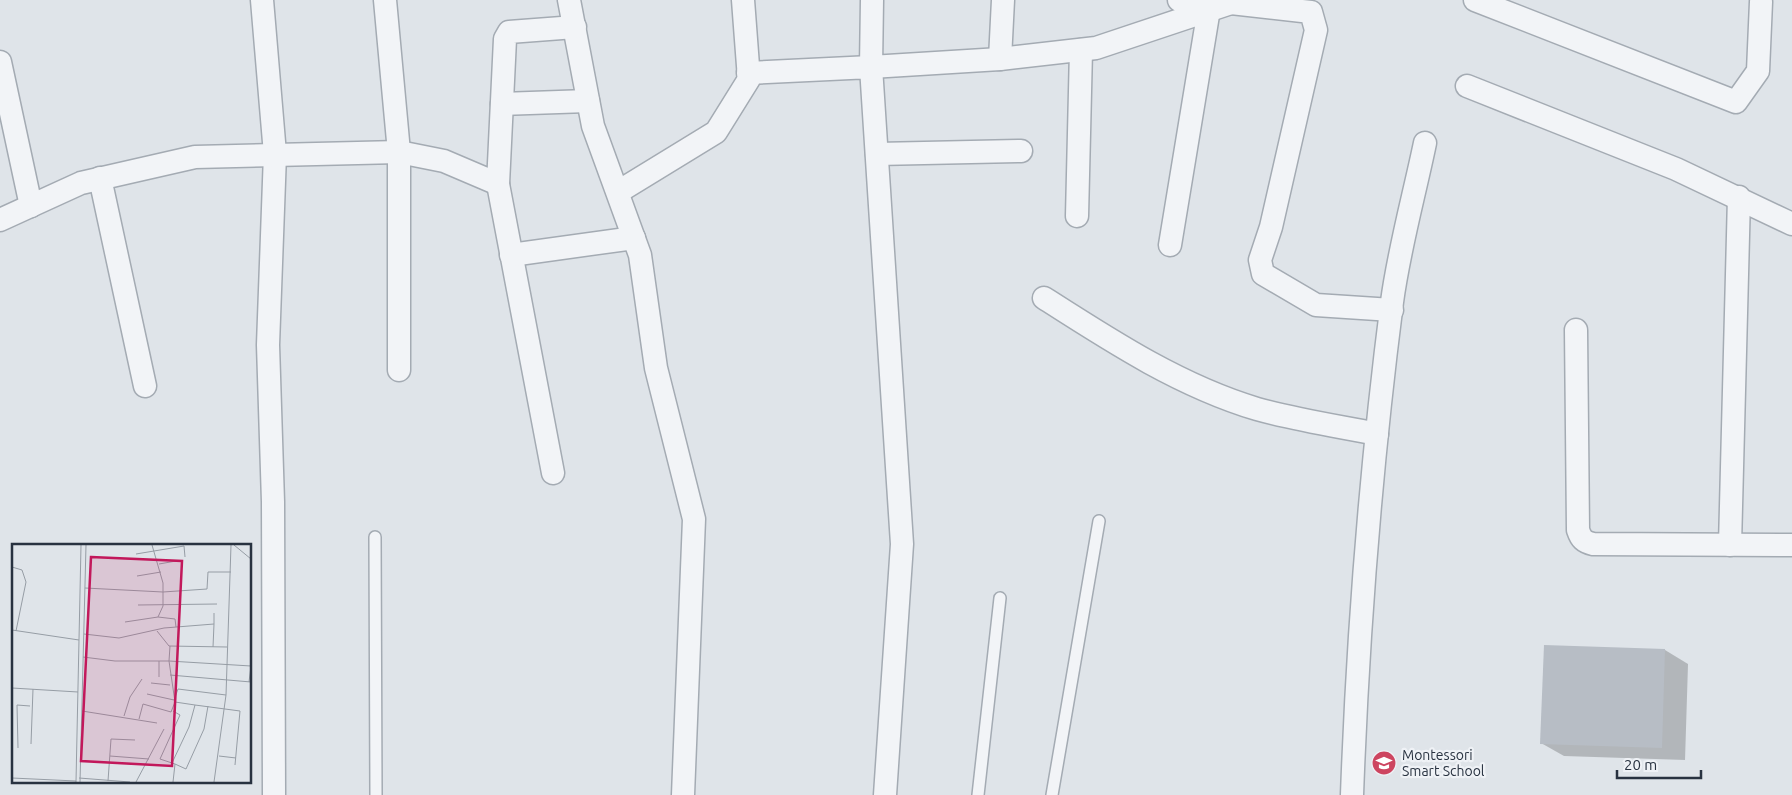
<svg xmlns="http://www.w3.org/2000/svg" width="1792" height="795" font-family="Ubuntu,sans-serif">
<rect width="100%" height="100%" fill="#dfe4e9"/>
<!-- shadow -->
<polygon fill="#0003" points="1665,650 1688,664 1685,760 1564,756 1541,743"/>
<!-- building -->
<polygon fill="#b7bdc5" points="1544,645 1665,649 1662,748 1540,744"/>
<g fill="none" stroke-linecap="round" stroke-linejoin="round">
<defs>
<g id="service">
<polyline points="375,537 376,795"/>
<polyline points="978,795 1000,598"/>
<polyline points="1052,795 1099,521"/>
</g>
<g id="minor">
<polyline points="262,0 275,154 268,345 273,502 274,795"/>
<polyline points="385,0 399,152 399,370"/>
<polyline points="569,0 593,126 640,255 656,368 694,519 683,795"/>
<polyline points="872,0 871,67 1000,59 1096,48 1231,3 1231,0"/>
<polyline points="1475,0 1736,102 1758,71 1761,2"/>
<polyline points="1231,3 1311,12 1316,30 1271,227 1260,260 1263,274 1316,305 1392,310"/>
<polyline points="1000,59 1003,0"/>
<polyline points="0,62 31,206"/>
<polyline points="748,73 871,67 902,544 885,795"/>
<polyline points="1467,86 1676,169 1792,224"/>
<polyline points="502,104 588,101"/>
<polyline points="877,154 1021,151"/>
<polyline points="100,178 145,386"/>
<polyline points="498,184 553,473"/>
<polyline points="618,192 716,132 749,79 743,0"/>
<polyline points="1077,216 1081,50"/>
<polyline points="0,220 81,183 195,157 399,152 444,161 498,184 505,39 509,32 575,27"/>
<polyline points="1170,245 1209,9 1179,0"/>
<polyline points="511,255 634,238"/>
<path d="M1044 298C1111 341 1180 386 1257 409 1296 420 1337 426 1377 434"/>
<path d="M1576 330 1578 530C1581 539 1584 542 1593 544L1792 545"/>
<polyline points="1730,545 1739,197"/>
<path d="M1352 795C1358 630 1371 466 1392 302 1399 249 1414 196 1425 143"/>
</g>
</defs>
<!-- service casing -->
<use href="#service" stroke="#a4abb3" stroke-width="14"/>
<!-- minor casing -->
<use href="#minor" stroke="#a4abb3" stroke-width="25"/>
<!-- service -->
<use href="#service" stroke="#f2f4f7" stroke-width="11"/>
<!-- minor -->
<use href="#minor" stroke="#f2f4f7" stroke-width="22"/>
</g>
<!-- icons -->
<defs>
<symbol id="school-disc" viewBox="-11 -11 22 22"><circle r="9.5" fill="#cd4560" stroke="#eff2f6"/><path d="M0-5L7-2L0 1L-7-2ZM-4 1L0 2.5L4 1V4Q0 6-4 4Z" fill="#fff"/></symbol>
</defs>
<g fill-rule="evenodd">
<use href="#school-disc" x="1370" y="749" width="28" height="28"/>
</g>
<g text-anchor="middle" dominant-baseline="central" stroke-width="4.5" stroke-linejoin="round" paint-order="stroke">
<!-- poi labels -->
<g font-size="14" fill="#283240" stroke="#eff2f6" text-anchor="start">
<text x="1402" y="755">Montessori<tspan x="1402" dy="16">Smart School</tspan></text>
</g>
</g>
<!-- overview -->
<g transform="translate(12 544)">
<rect width="239" height="239" fill="#dfe4e9"/>
<path fill="none" stroke="#969da5" stroke-width="1" d="M140 1 151 39V62L146 73 163 75 164 83M222 1 239 15M124 10 172 2 173 13M147 20 164 17M0 23 10 26 14 38 4 87M125 32 149 28M73 44 151 48 195 45 196 28H219M126 61 205 60M113 78 146 73M0 86 67 96M145 87 157 102 215 103M72 90 107 94 152 84 202 80V69M201 103 202 80M71 113 103 117H157L158 102M158 131 239 138M147 133V117M237 138 239 122M139 139 158 141M0 144 66 148M135 150 162 156 166 145 214 151M183 161 163 158 157 117 239 122M70 167 145 179M112 172 118 153 130 135M127 175 131 160 159 168 163 158M19 200 21 145M6 204 5 161 18 162M98 212 137 215M207 212 224 214M160 219 148 215 168 171 161 167M163 220 174 225 192 185 196 162M0 234 64 237M67 234 118 238M96 237 99 195 123 196M64 238 69 1M68 238 74 1M124 238 152 185M161 238 163 220 160 219 177 183 183 161 228 167 223 221M202 238 214 151 219 1"/>
<path fill="#c2185b" fill-opacity="0.15" stroke="#c2185b" stroke-width="2.5" d="M79 13 170 17 160 222 69 217Z"/>
<rect width="239" height="239" fill="none" stroke="#283240" stroke-width="2.5"/>
</g>
<!-- scale -->
<path d="M1617 770v8h84v-8" fill="none" stroke="#283240" stroke-width="2.5"/>
<text x="1624" y="770" font-size="15" fill="#283240" stroke="#eff2f6" stroke-width="4" paint-order="stroke">20 m</text>
</svg>
